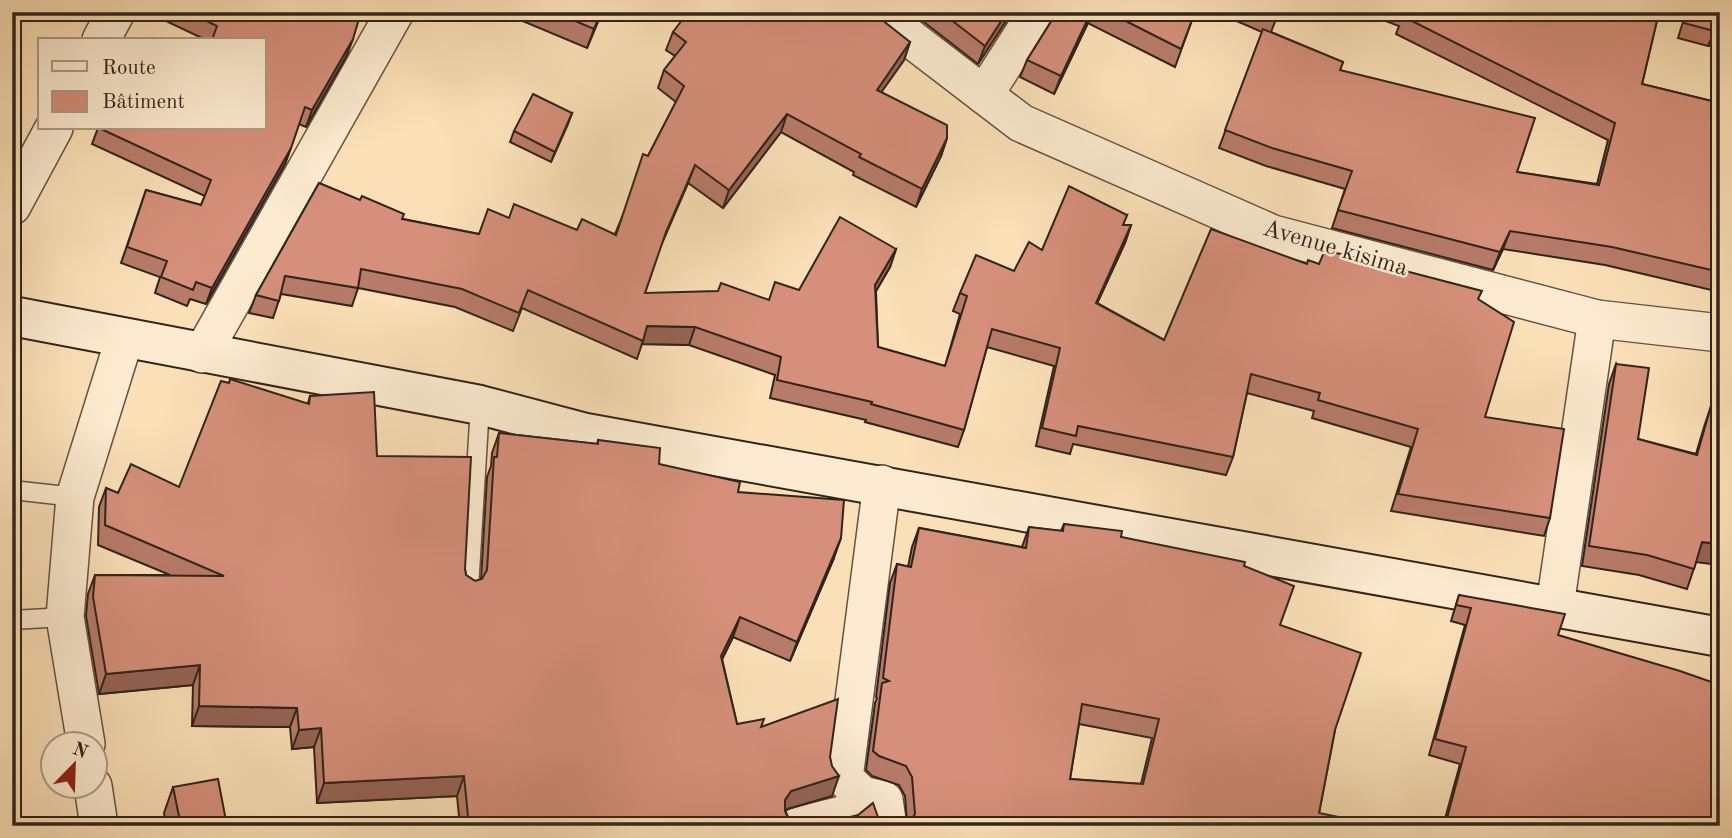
<svg xmlns="http://www.w3.org/2000/svg" width="1732" height="838" font-family="'Old Standard TT',serif">
<rect width="100%" height="100%" fill="#fbe0b7"/>
<filter id="stains"><feTurbulence type="fractalNoise" baseFrequency=".00286" numOctaves="4"/><feColorMatrix values="0 0 0 0 .2 0 0 0 0 .09 0 0 0 0 .02 0 0 0 .5 -.17"/></filter>
<radialGradient id="worn" r=".72"><stop offset=".6" stop-color="#630" stop-opacity="0"/><stop offset="1" stop-color="#630" stop-opacity=".3"/></radialGradient>
<g fill="none" stroke-linecap="round" stroke-linejoin="round">
<defs>
<g id="lane">
<polyline points="12,490 75,497"/>
<polyline points="469,589 480,405"/>
<polyline points="12,620 65,617"/>
</g>
<g id="street">
<polyline points="876,12 1021,123 1273,234 1597,319 1720,333"/>
<polyline points="101,40 116,12"/>
<polyline points="984,95 1037,12"/>
<polyline points="12,206 54,128"/>
<polyline points="202,354 395,12"/>
<polyline points="882,484 844,778 862,795 884,800 888,826"/>
<polyline points="1555,606 1597,319"/>
<polyline points="86,744 65,617 75,497 124,340"/>
<polyline points="93,786 99,826"/>
<polyline points="798,826 846,814 862,795"/>
</g>
<polyline id="secondary" points="12,316 480,405 586,433 1720,637"/>
</defs>
<!-- lane casing -->
<use href="#lane" stroke="#645343" stroke-width="21"/>
<!-- street casing -->
<use href="#street" stroke="#645343" stroke-width="40"/>
<!-- secondary casing -->
<use href="#secondary" stroke="#31241c" stroke-width="42"/>
<!-- lane -->
<use href="#lane" stroke="#fcebd0" stroke-width="18"/>
<!-- street -->
<use href="#street" stroke="#fcebd0" stroke-width="37"/>
<!-- secondary -->
<use href="#secondary" stroke="#fcebd0" stroke-width="38"/>
</g>
<!-- wall -->
<g fill="#b77b69" stroke="#31241c" stroke-width="2" fill-rule="evenodd">
<polygon points="172,12 361,12 347,55 306,127 299,124 285,164 206,304 190,299 187,306 155,293 160,277 121,263 146,190 201,205 205,196 92,144 98,128 264,128 264,40 206,40 168,22"/>
<polygon points="501,12 602,12 587,48"/>
<polygon points="911,12 1012,12 978,64"/>
<polygon points="1057,12 1195,12 1175,67 1088,23 1054,94 1020,77 1027,60"/>
<polygon points="1216,12 1279,12 1271,32 1343,62 1340,70 1517,172 1597,184 1608,140 1396,34 1399,26 1362,12 1659,12 1642,84 1720,103 1720,292 1605,265 1503,249 1493,270 1332,228 1345,189 1266,166 1219,148 1262,32"/>
<polygon points="1686,12 1720,12 1720,46 1708,46 1678,38"/>
<polygon points="673,32 910,42 904,60 881,92 947,138 941,156 916,207 853,175 854,172 781,132 723,208 688,183 661,245 645,293 769,300 799,290 896,249 890,267 876,291 878,347 945,366 960,314 953,311 960,293 1014,271 1042,250 1127,215 1123,225 1131,225 1125,243 1097,303 1164,340 1307,264 1319,264 1478,300 1485,417 1550,518 1544,536 1391,511 1411,447 1312,418 1314,411 1247,393 1233,457 1226,475 1073,444 1070,454 1036,446 1054,366 987,347 964,430 958,447 865,422 866,420 770,398 775,375 689,345 642,344 637,359 522,308 513,331 455,307 358,288 352,306 281,294 273,318 249,313 256,295 319,183 403,219 479,234 509,218 577,230 615,234 648,156 676,102 658,88 664,70 675,56 666,50"/>
<polygon points="572,113 551,162 510,142 514,131"/>
<polygon points="1616,364 1638,439 1696,454 1704,427 1711,406 1696,562 1687,589 1639,575 1582,566 1609,384"/>
<polygon points="310,396 377,456 465,569 466,575 475,581 481,580 487,477 491,466 492,453 499,433 597,444 598,440 659,464 738,492 834,558 790,661 733,637 722,659 737,724 762,726 830,757 832,796 785,810 790,822 798,826 460,826 457,796 317,803 314,747 292,749 290,727 192,726 193,685 99,694 86,616 88,594 95,575 170,575 98,545 99,507 106,488 118,493 179,487 308,403"/>
<path d="M1064 524 1244 566 1280 625 1335 730 1319 813 907 823 905 796 899 785 872 776 866 770 875 703 877 698 876 697 890 583 897 564 908 567 912 547 919 528 1022 547 1029 527 1061 531ZM1079 724 1152 738 1141 784 1070 779Z"/>
<polygon points="1459,595 1558,635 1720,826 1443,826 1460,764 1429,755 1465,625 1451,621"/>
<polygon points="173,787 227,826 166,826 164,813"/>
</g>
<!-- shaded-wall -->
<g fill="#956455" stroke="#31241c" stroke-width="2">
<polygon points="601,12 602,12 587,48 594,29"/>
<polygon points="1007,12 1012,12 978,64 985,46"/>
<polygon points="1091,12 1088,23 1054,94 1061,76"/>
<polygon points="1714,31 1720,31 1720,46 1708,46"/>
<polygon points="353,39 347,55 306,127 312,110"/>
<polygon points="910,42 904,60 871,107 877,90"/>
<polygon points="572,113 568,124 551,162 555,152"/>
<polygon points="787,114 781,132 723,208 729,190"/>
<polygon points="947,138 941,156 916,207 922,189"/>
<polygon points="291,148 285,164 206,304 212,288"/>
<polygon points="695,165 688,183 659,250 666,232"/>
<polygon points="1131,225 1125,243 1089,321 1096,303"/>
<polygon points="1510,231 1503,249 1493,270 1500,252"/>
<polygon points="896,249 890,267 869,303 875,285"/>
<polygon points="647,326 695,327 689,345 642,344"/>
<polygon points="841,538 834,558 790,661 797,642"/>
<polygon points="1702,542 1720,544 1720,565 1695,562"/>
<polygon points="740,617 733,637 714,676 721,656"/>
<polygon points="200,665 193,685 99,694 106,674"/>
<polygon points="199,706 297,708 290,727 192,726"/>
<polygon points="321,728 314,747 292,749 299,730"/>
<polygon points="464,776 457,796 317,803 324,783"/>
<polygon points="839,776 832,796 784,810 785,800 791,791"/>
</g>
<!-- building -->
<g fill="#d58f7a" stroke="#31241c" stroke-width="2" fill-rule="evenodd">
<polygon points="188,12 361,12 353,39 312,110 305,107 291,148 212,288 196,282 193,290 161,277 167,261 127,247 146,190 201,205 211,180 99,128 264,128 264,40 212,40 217,26"/>
<polygon points="554,12 601,12 594,29"/>
<polygon points="688,12 872,12 910,42 877,90 947,125 947,138 922,189 859,157 861,154 787,114 729,190 695,165 666,232 645,293 718,291 721,283 769,300 775,282 799,290 840,217 896,249 875,285 878,347 945,366 967,296 960,293 976,255 1014,271 1029,242 1042,250 1069,186 1127,215 1123,225 1131,225 1096,303 1164,340 1211,229 1307,264 1308,260 1319,264 1325,250 1482,291 1478,299 1514,322 1485,417 1564,429 1550,518 1398,494 1418,429 1318,400 1320,393 1251,374 1233,457 1078,426 1076,436 1042,428 1060,348 992,329 964,430 871,404 872,402 777,380 781,357 695,327 647,326 643,341 528,290 519,313 462,289 361,269 358,288 285,276 279,301 256,295 319,183 360,200 362,196 404,214 402,219 479,234 488,209 509,218 514,204 577,230 582,219 616,235 643,154 648,156 684,86 664,70 686,42 673,32"/>
<polygon points="941,12 1007,12 985,46"/>
<polygon points="1057,12 1091,12 1061,76 1027,60"/>
<polygon points="1108,12 1195,12 1181,49"/>
<polygon points="1265,12 1278,12 1276,17"/>
<polygon points="1404,12 1659,12 1642,84 1720,103 1720,272 1612,247 1510,231 1500,252 1338,210 1352,171 1272,148 1225,130 1263,29 1343,62 1340,70 1535,118 1517,172 1599,185 1615,123 1402,16"/>
<polygon points="1687,12 1720,12 1720,31 1714,31 1684,23"/>
<polygon points="533,94 572,113 555,152 514,131"/>
<polygon points="1616,364 1649,368 1638,439 1697,455 1711,406 1720,409 1720,544 1702,542 1694,569 1647,555 1589,546"/>
<polygon points="230,379 309,404 310,396 374,392 377,456 471,457 465,569 466,575 475,581 482,579 487,570 494,457 497,457 499,433 598,444 598,440 660,448 659,464 740,482 738,492 844,500 841,538 797,642 740,617 721,656 737,724 764,719 761,727 838,699 830,757 832,766 839,776 791,791 785,800 785,811 790,822 798,826 469,826 464,776 324,783 321,728 299,730 297,708 199,706 200,665 106,674 93,597 95,575 224,576 105,525 106,488 118,493 131,464 179,487 221,381 229,383"/>
<path d="M1064 524 1122 531 1121 537 1245 562 1244 566 1294 586 1280 625 1361 653 1335 730 1319 813 1383 826H901L909 822 915 814 912 777 906 766 879 756 873 751 882 683 889 681 883 678 897 564 911 567 919 528 1026 548 1029 527 1063 531ZM1082 704 1159 719 1143 784 1070 779Z"/>
<polygon points="1459,595 1565,614 1558,635 1680,671 1720,685 1720,826 1445,826 1466,747 1435,739 1471,608 1456,605"/>
<polygon points="218,779 227,826 181,826 173,787"/>
<polygon points="873,803 879,820 887,826 815,826 858,815"/>
</g>
<g text-anchor="middle" dominant-baseline="central" stroke-width="5" stroke-linejoin="round" paint-order="stroke">
<!-- street labels -->
<g font-size="24" fill="#31241c" stroke="#fcebd0">
<text transform="translate(1335 249) rotate(16)">Avenue kisima</text>
</g>
</g>
<!-- margin -->
<rect width="1732" height="838" fill="none" stroke="#fbe0b7" stroke-width="42"/>
<rect x="14" y="14" width="1704" height="810" fill="none" stroke="#31241c" stroke-width="3.5"/>
<rect x="21" y="21" width="1690" height="796" fill="none" stroke="#31241c" stroke-width="2"/>
<!-- legend -->
<rect x="38" y="38" width="228" height="91" fill="#fcebd0" stroke="#ab9b88" stroke-width="2"/>
<rect x="52" y="61" width="35" height="10" fill="#fcebd0" stroke="#ab9b88" stroke-width="2"/>
<text x="102" y="74" font-size="21" fill="#31241c">Route</text>
<rect x="52" y="91" width="35" height="21" fill="#d58f7a" stroke="#ab9b88" stroke-width="2"/>
<text x="102" y="108" font-size="21" fill="#31241c">Bâtiment</text>
<!-- north arrow -->
<g transform="translate(74 765) rotate(23)"><circle r="33" fill="#fcebd0" stroke="#ab9b88" stroke-width="2"/>
<path d="M0-5L12 26L0 18L-12 26Z" fill="#8f2418"/>
<text y="-10" font-size="19" font-weight="bold" text-anchor="middle" fill="#31241c">N</text>
</g>
<rect width="100%" height="100%" filter="url(#stains)"/>
<rect width="100%" height="100%" fill="url(#worn)"/>
</svg>
